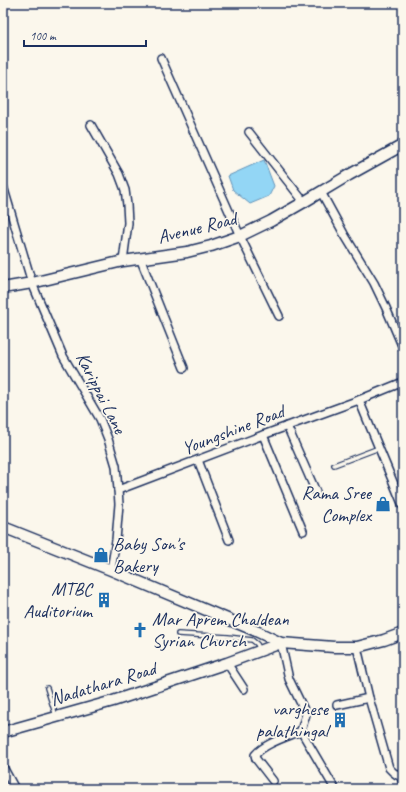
<svg xmlns="http://www.w3.org/2000/svg" width="406" height="792" font-family="Caveat,sans-serif">
<rect width="100%" height="100%" fill="#fbf7ec"/>
<filter id="ink" filterUnits="userSpaceOnUse"><feTurbulence type="fractalNoise" baseFrequency=".025" numOctaves="2"/><feDisplacementMap in="SourceGraphic" scale="8" xChannelSelector="R" yChannelSelector="G"/><feConvolveMatrix kernelMatrix="1 2 1 2 8 2 1 2 1" color-interpolation-filters="sRGB"/></filter>
<g filter="url(#ink)">
<!-- water -->
<polygon fill="#93d6f5" stroke="#6393b9" points="264,160 274,186 269,196 250,204 233,190 228,176"/>
<g fill="none" stroke-linecap="round" stroke-linejoin="round">
<defs>
<g id="lane">
<polyline points="334,465 379,448"/>
<polyline points="178,634 228,637 252,640 257,644 260,650"/>
<polyline points="47,688 56,716"/>
<polyline points="398,775 403,789"/>
</g>
<g id="street">
<polyline points="161,58 240,236 279,316"/>
<polyline points="91,125 119,174 125,190 127,205 128,223 123,261"/>
<polyline points="249,132 304,202"/>
<polyline points="3,186 32,283 63,356 100,419 108,439 116,466 118,490 119,504 116,540 111,570"/>
<polyline points="321,192 344,234 374,283 386,308 403,348"/>
<polyline points="140,258 184,368"/>
<polyline points="359,400 403,506"/>
<polyline points="287,426 316,492"/>
<polyline points="263,435 303,531"/>
<polyline points="198,460 229,540"/>
<polyline points="118,490 263,435 359,400 403,382"/>
<polyline points="281,643 289,679 306,714 301,731 335,789"/>
<polyline points="357,647 369,698 389,768 393,772 397,775 403,772"/>
<polyline points="227,663 244,689"/>
<polyline points="337,705 369,698"/>
<polyline points="3,767 15,789"/>
<path d="M273 781 256 759 255 755C265 743 287 737 301 731"/>
</g>
<g id="secondary">
<polyline points="3,288 32,283 123,261 187,252 211,246 240,236 271,221 304,202 349,175 403,145"/>
<polyline points="3,527 111,570 256,631 281,643 334,647 357,647 384,640 403,633"/>
<polyline points="3,732 113,701 227,663 281,643"/>
</g>
</defs>
<!-- lane casing -->
<use href="#lane" stroke="#1b2f5e" stroke-width="6"/>
<!-- street casing -->
<use href="#street" stroke="#1b2f5e" stroke-width="10"/>
<!-- secondary casing -->
<use href="#secondary" stroke="#1b2f5e" stroke-width="13"/>
<!-- lane -->
<use href="#lane" stroke="#fbf7ec" stroke-width="3.5"/>
<!-- street -->
<use href="#street" stroke="#fbf7ec" stroke-width="7"/>
<!-- secondary -->
<use href="#secondary" stroke="#fbf7ec" stroke-width="10"/>
</g>
</g>
<!-- icons -->
<defs>
<symbol id="shop-bare" viewBox="-9 -9 18 18"><path d="M-5-2.5h2.3a2.7 3.5 0 0 1 5.4 0H5L5.5 6h-11ZM-1.5-2.5h3a1.5 2.3 0 0 0-3 0Z" fill="#1f6fb2" stroke="#fbf7ec" stroke-width="2.5" paint-order="stroke"/></symbol>
<symbol id="building-bare" viewBox="-9 -9 18 18"><path d="M-4-6H4V6H1V3H-1V6H-4ZM-2.5-4.3h1.7v1.8h-1.7ZM.8-4.3h1.7v1.8H.8ZM-2.5-1h1.7V.8h-1.7ZM.8-1h1.7V.8H.8Z" fill="#1f6fb2" stroke="#fbf7ec" stroke-width="2.5" paint-order="stroke"/></symbol>
<symbol id="church-bare" viewBox="-9 -9 18 18"><path d="M-1.2-6h2.4v3.5h3.3v2.4h-3.3V6h-2.4V-.1h-3.3v-2.4h3.3Z" fill="#1f6fb2" stroke="#fbf7ec" stroke-width="2.5" paint-order="stroke"/></symbol>
</defs>
<g fill-rule="evenodd">
<use href="#shop-bare" x="372" y="493" width="22" height="22"/>
<use href="#shop-bare" x="90" y="544" width="22" height="22"/>
<use href="#building-bare" x="93" y="589" width="22" height="22"/>
<use href="#church-bare" x="129" y="619" width="22" height="22"/>
<use href="#building-bare" x="329" y="709" width="22" height="22"/>
</g>
<g text-anchor="middle" dominant-baseline="central" stroke-width="3.5" stroke-linejoin="round" paint-order="stroke">
<!-- street labels -->
<g font-size="19" fill="#1b2f5e" stroke="#fbf7ec">
<text transform="translate(197 228) rotate(-14)">Avenue Road</text>
<text transform="translate(101 393) rotate(63)">Karippai Lane</text>
<text transform="translate(233 430) rotate(-21)">Youngshine Road</text>
<text transform="translate(103 684) rotate(-17)">Nadathara Road</text>
</g>
<!-- poi labels -->
<g font-size="19" fill="#1b2f5e" stroke="#fbf7ec" text-anchor="end">
<text x="371" y="493">Rama Sree<tspan x="371" dy="22">Complex</tspan></text>
<text x="113" y="544" text-anchor="start">Baby Son's<tspan x="113" dy="22">Bakery</tspan></text>
<text x="92" y="589">MTBC<tspan x="92" dy="22">Auditorium</tspan></text>
<text x="152" y="619" text-anchor="start">Mar Aprem Chaldean<tspan x="152" dy="22">Syrian Church</tspan></text>
<text x="328" y="709">varghese<tspan x="328" dy="22">palathingal</tspan></text>
</g>
</g>
<!-- margin -->
<rect width="406" height="792" fill="none" stroke="#fbf7ec" stroke-width="16"/>
<rect x="8" y="8" width="390" height="776" fill="none" stroke="#1b2f5e" stroke-width="1.5" filter="url(#ink)"/>
<!-- scale -->
<path d="M24 40v6h122v-6" fill="none" stroke="#1b2f5e" stroke-width="2"/>
<text x="30" y="40" font-size="12" fill="#1b2f5e" stroke="#fbf7ec" stroke-width="3" paint-order="stroke">100 m</text>
</svg>
